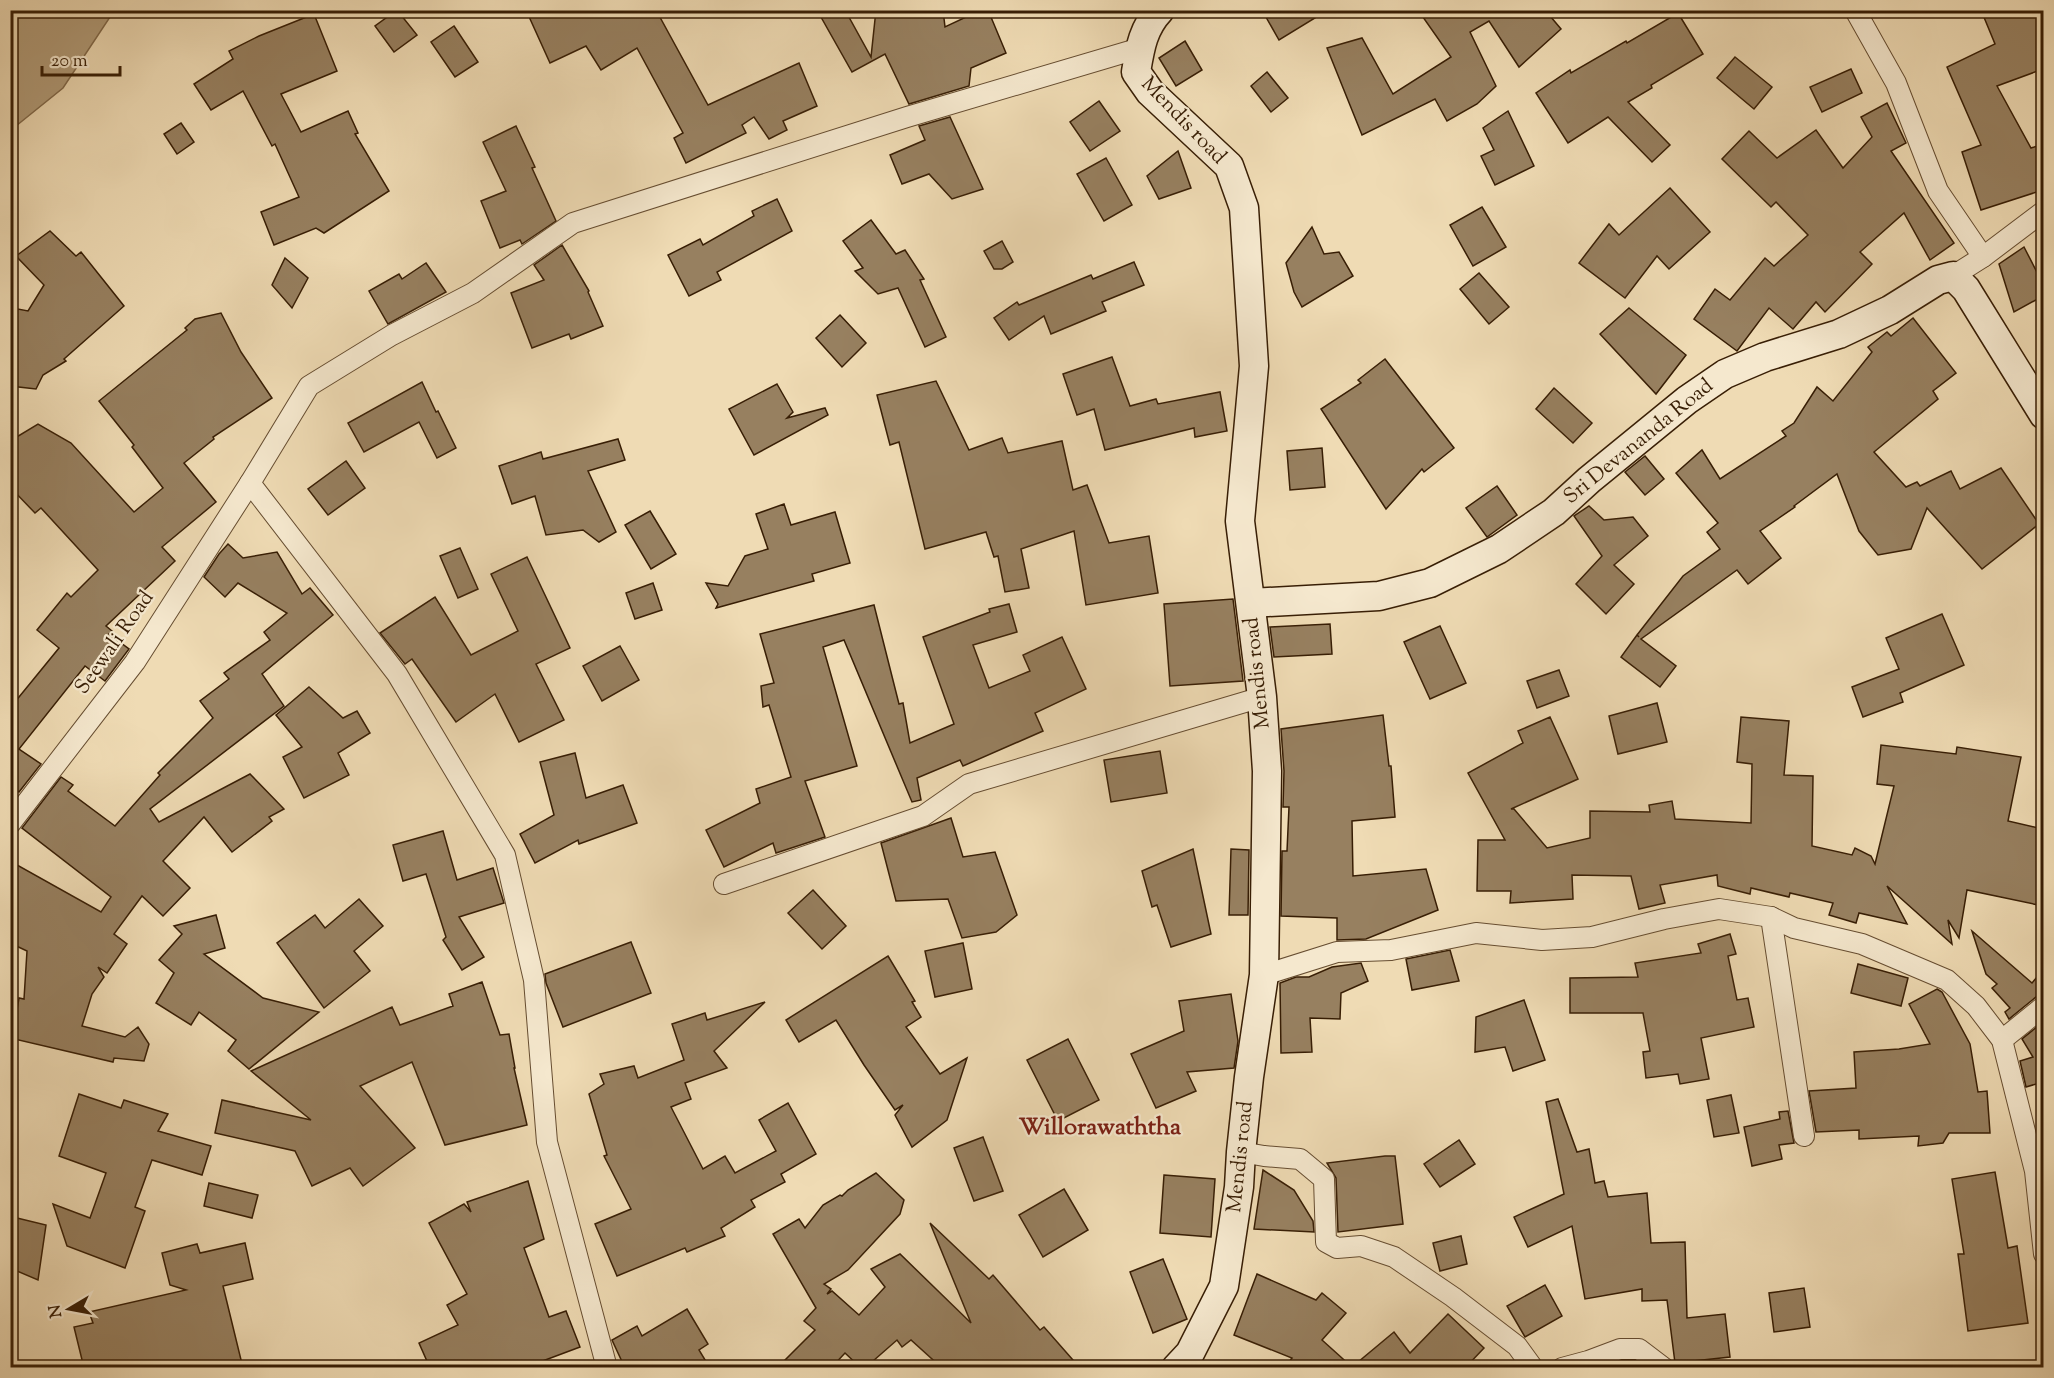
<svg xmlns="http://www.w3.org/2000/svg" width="2054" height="1378" font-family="'Sorts Mill Goudy',serif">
<rect width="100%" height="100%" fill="#efdbb4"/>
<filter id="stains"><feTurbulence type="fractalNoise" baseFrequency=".00333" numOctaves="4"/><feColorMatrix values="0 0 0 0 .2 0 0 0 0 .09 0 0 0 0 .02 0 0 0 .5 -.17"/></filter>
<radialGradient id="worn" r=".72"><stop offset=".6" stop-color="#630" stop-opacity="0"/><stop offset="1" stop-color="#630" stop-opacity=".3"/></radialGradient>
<!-- water -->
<polygon fill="#b19b78" stroke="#81694a" stroke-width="1.5" points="11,10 114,11 63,88 11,130"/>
<!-- building -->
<g fill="#978060" stroke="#381e05" stroke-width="1.5">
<polygon points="397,10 417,35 394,52 375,26"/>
<polygon points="526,10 656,10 708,105 799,63 817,106 783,121 787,130 769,139 754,117 742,125 746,133 686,163 674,138 683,133 637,48 601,70 586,46 550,63"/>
<polygon points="817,10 845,10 871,57 876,10 943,10 945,27 981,10 988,10 1006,53 971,68 969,86 909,104 885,54 852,72"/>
<polygon points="1262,10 1328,10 1279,40"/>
<polygon points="1418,10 1545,10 1561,29 1519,67 1489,21 1470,32 1496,86 1477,104 1447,121 1435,99 1362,135 1327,48 1362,38 1393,94 1451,57"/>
<polygon points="1981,10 2038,10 2043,22 2043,69 1997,86 2031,148 2043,144 2043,190 1981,210 1962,152 1981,145 1947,67 1995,44"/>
<polygon points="1678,13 1703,54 1651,85 1652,88 1628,102 1670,145 1652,162 1608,117 1568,143 1536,93 1570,70 1571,73 1626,41 1627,43"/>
<polygon points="314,14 337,71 281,94 301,132 348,111 358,133 355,134 389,191 324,233 316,228 274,245 261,212 299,197 275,144 272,146 243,91 211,110 194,84 233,59 229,51 259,36"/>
<polygon points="454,26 478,62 455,77 431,42"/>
<polygon points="1185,41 1202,70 1176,86 1159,58"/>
<polygon points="1735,57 1772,87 1754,109 1717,78"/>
<polygon points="1851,69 1862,93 1822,112 1810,87"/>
<polygon points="1267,72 1288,98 1271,112 1251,86"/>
<polygon points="1099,101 1120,131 1090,151 1070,122"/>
<polygon points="1887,103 1906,143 1891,151 1954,243 1930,260 1904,213 1860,252 1872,264 1825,312 1816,302 1793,329 1769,308 1737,351 1694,319 1715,289 1730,300 1765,258 1774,266 1808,235 1776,202 1771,207 1722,159 1749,131 1777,158 1816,130 1843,168 1872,137 1861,117"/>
<polygon points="1508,111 1534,166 1495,185 1481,156 1494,150 1483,128"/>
<polygon points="950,117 983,189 952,199 929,174 902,184 890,155 925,140 919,126"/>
<polygon points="181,123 194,142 177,154 164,134"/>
<polygon points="516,126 535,167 532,168 556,221 522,244 520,240 500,248 481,201 506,191 483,142"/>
<polygon points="1178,151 1191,188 1159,199 1147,176"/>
<polygon points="1106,158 1132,205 1104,221 1077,174"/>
<polygon points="1670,188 1710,232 1669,269 1657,256 1625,298 1579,263 1609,224 1619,235"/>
<polygon points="777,199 792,231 717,272 721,280 689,296 668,255 700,239 703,245 754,216 752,211"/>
<polygon points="1482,207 1506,247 1473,266 1450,225"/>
<polygon points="871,220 896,254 905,250 924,279 920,280 946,337 925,347 898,288 878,294 855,271 863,268 843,241"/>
<polygon points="1312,227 1324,254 1339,252 1353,276 1302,307 1294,292 1286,263"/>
<polygon points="50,231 76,256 81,252 124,306 64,359 66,361 43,375 36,389 10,386 10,326 18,309 28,311 44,285 16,256"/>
<polygon points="1002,241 1013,262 1002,269 994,269 984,251"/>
<polygon points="562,245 589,291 588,292 603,326 571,339 569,334 532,348 511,293 544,280 534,265"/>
<polygon points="2024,247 2043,284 2043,296 2014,312 1999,264"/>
<polygon points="285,258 308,278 292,308 272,285"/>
<polygon points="1134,262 1144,285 1102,302 1106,311 1051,334 1044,316 1009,340 994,318 1017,302 1019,305 1091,275 1093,279"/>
<polygon points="426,263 446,292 388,324 369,291 399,274 402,279"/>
<polygon points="1479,273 1509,307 1489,324 1460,289"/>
<polygon points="1629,308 1686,355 1656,394 1600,334"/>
<polygon points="221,313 241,352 272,398 213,437 214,439 184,463 216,502 162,547 175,561 106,626 112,631 109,634 129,649 105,681 85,666 19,749 41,764 19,792 10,786 10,708 59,648 37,630 67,593 71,597 98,570 41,508 35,513 10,487 10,441 38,424 71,443 134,512 163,488 132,447 134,445 99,401 187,330 185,328 195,319"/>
<polygon points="840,315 866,343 842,367 816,338"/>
<polygon points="1913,318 1956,373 1933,391 1938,399 1874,452 1906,487 1917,482 1920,486 1951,471 1960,489 2001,468 2039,524 1982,569 1927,508 1911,549 1878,555 1859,531 1837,474 1794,506 1795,507 1760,531 1781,558 1748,584 1737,570 1641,639 1676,666 1660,687 1621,657 1637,635 1639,637 1637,635 1683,576 1720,549 1707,532 1718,523 1676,473 1702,450 1720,479 1786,436 1782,431 1794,423 1817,387 1833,401 1872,352 1868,347 1887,332 1891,336"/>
<polygon points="1112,357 1130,406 1156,399 1158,404 1220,392 1227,431 1195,437 1194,428 1105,450 1094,409 1077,415 1063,374"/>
<polygon points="1385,359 1454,448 1424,472 1422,469 1386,509 1321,409 1361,383 1358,380"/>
<polygon points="936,381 969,450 1002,438 1008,453 1062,441 1073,490 1087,485 1109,543 1149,536 1158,593 1086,605 1074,531 1021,549 1029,588 1005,592 998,556 994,557 986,532 925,549 899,442 890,445 877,395"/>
<polygon points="422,382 436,412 438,411 456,448 437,458 419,422 364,452 348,423"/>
<polygon points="777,384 793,412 787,418 825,408 828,415 754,455 729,409"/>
<polygon points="1554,388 1592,423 1573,443 1536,409"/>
<polygon points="618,439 625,460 588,471 616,532 599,542 583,530 546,535 535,496 512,504 499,466 541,452 543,459"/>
<polygon points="1322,448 1325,487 1290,490 1287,451"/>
<polygon points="1645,456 1664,479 1645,495 1625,472"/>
<polygon points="346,461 365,488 328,515 308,489"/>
<polygon points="1497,486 1517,515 1487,537 1466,508"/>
<polygon points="784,504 791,525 835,512 850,563 812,574 814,581 716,608 718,604 706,583 728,586 745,556 768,549 756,514"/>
<polygon points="1589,506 1604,520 1633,517 1648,536 1614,565 1634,584 1606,614 1576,584 1602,556 1574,516"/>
<polygon points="650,511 676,554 651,569 625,525"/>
<polygon points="228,544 243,558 277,552 302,594 310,588 333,615 262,674 284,706 150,809 159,822 250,774 284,809 269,817 272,821 232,852 204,817 163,861 190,888 163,916 142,896 114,934 127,944 107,973 98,967 104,977 92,994 82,1026 125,1037 138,1027 149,1044 144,1061 114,1058 113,1062 10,1038 10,1013 16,1016 19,998 24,999 27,951 10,943 10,861 101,912 111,897 22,828 61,777 73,785 68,791 115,826 160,775 158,773 213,718 200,701 229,679 224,673 270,640 264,632 287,613 238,583 225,597 204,577 219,554"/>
<polygon points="460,548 478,589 458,598 440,556"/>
<polygon points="527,557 570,648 536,664 564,720 519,742 495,694 456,722 412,659 405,664 380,633 435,597 471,655 518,631 491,574"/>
<polygon points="653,583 662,610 635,619 626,593"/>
<polygon points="1233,599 1243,681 1170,686 1164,604"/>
<polygon points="1009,604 1017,632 973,645 989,688 1030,671 1023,655 1062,637 1086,689 1035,713 1043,731 963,766 960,760 917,778 921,800 912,802 844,640 823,647 857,766 805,781 825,837 776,853 773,843 724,867 706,830 760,803 756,789 791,777 769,705 763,707 761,686 774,683 760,634 874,605 899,704 903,703 910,743 954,724 923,637 990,612 989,609"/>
<polygon points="1942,614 1964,665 1900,693 1903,702 1863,717 1852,687 1899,669 1886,638"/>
<polygon points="1330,624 1332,654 1274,657 1270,627"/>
<polygon points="1440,626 1466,683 1430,699 1404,642"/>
<polygon points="620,646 639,680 602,701 583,666"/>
<polygon points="1559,670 1569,696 1537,708 1527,681"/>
<polygon points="309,687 343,718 357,711 370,733 338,753 349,775 304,798 283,757 302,747 276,715"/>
<polygon points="1657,703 1667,742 1618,754 1609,716"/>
<polygon points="1383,715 1389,766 1391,766 1395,817 1352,821 1353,876 1426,869 1438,910 1366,939 1337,940 1337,918 1281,916 1282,851 1287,851 1289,807 1283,807 1284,771 1281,729"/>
<polygon points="1550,717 1578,779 1511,809 1514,809 1547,848 1590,838 1590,811 1650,812 1649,805 1672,801 1675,819 1751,823 1752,764 1737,762 1741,717 1789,721 1784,775 1813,776 1812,846 1852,855 1855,848 1871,856 1875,864 1894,786 1877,784 1881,745 1956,754 1957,747 2021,757 2008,821 2043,829 2043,850 2040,868 2043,869 2043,906 1967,890 1959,938 1948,920 1952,944 1887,886 1907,924 1859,913 1856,923 1829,915 1833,903 1790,893 1789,897 1751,888 1750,894 1718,886 1717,875 1660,885 1665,903 1639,909 1631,876 1572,875 1573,899 1510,903 1511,891 1477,891 1478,840 1505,840 1468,773 1523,743 1518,731"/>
<polygon points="1160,751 1167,793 1111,802 1104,760"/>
<polygon points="575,753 586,798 623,785 637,823 579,844 578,840 535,863 520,834 554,815 540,762"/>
<polygon points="951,818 963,857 995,852 1017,915 996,932 962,938 948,899 896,901 881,843"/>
<polygon points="443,831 457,880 493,868 504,903 459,917 484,957 462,970 443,940 446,937 426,874 403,881 393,845"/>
<polygon points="1193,849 1211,934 1171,947 1157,905 1152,907 1142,871"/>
<polygon points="1231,849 1249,850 1248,915 1229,915"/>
<polygon points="813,890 846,926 822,949 788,913"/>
<polygon points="359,899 383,926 354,951 370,971 324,1008 277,943 315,915 325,928"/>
<polygon points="216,915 225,948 204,954 263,998 319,1012 249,1069 228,1051 236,1040 199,1012 191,1025 156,1003 174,973 159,960 182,934 174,926"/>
<polygon points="1972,931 2032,983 2043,970 2043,994 2036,997 2009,1019 2005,1012 2010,1008 1992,988 1997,984 1986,974"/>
<polygon points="1730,934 1736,954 1728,956 1737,1000 1748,998 1754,1027 1701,1038 1709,1079 1680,1084 1678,1074 1646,1078 1643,1052 1650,1051 1643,1013 1570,1013 1570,978 1638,977 1635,963 1701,953 1698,944"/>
<polygon points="631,942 651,993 563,1027 546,983 545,974"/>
<polygon points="963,943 972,989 935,997 925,951"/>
<polygon points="1450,950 1459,981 1412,990 1406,959"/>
<polygon points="888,956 915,1001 912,1002 921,1017 906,1027 940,1074 967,1058 947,1120 912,1147 895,1115 903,1105 895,1110 864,1065 836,1020 799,1042 786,1020"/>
<polygon points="1361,963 1368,981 1341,993 1340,1019 1310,1018 1312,1052 1281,1053 1280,983 1296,977 1309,977 1332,967"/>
<polygon points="1858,964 1908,978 1901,1006 1851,993"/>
<polygon points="482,982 500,1035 509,1034 515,1068 514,1068 527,1125 445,1145 412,1062 360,1086 415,1148 363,1186 350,1168 312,1186 295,1151 215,1133 222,1100 311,1120 251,1071 392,1007 400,1025 453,1006 449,994"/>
<polygon points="1937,989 1942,992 1970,1044 1978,1092 1987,1091 1990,1133 1949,1133 1943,1143 1918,1146 1919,1136 1859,1139 1859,1130 1816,1132 1809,1091 1856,1088 1854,1052 1899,1049 1930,1044 1909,1004"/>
<polygon points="1231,994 1238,1041 1234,1068 1187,1072 1196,1091 1156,1108 1131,1054 1184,1031 1179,1001"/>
<polygon points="1524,1000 1545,1060 1513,1071 1505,1047 1475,1052 1476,1017"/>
<polygon points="765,1002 714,1051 727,1068 685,1083 691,1099 671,1107 703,1169 725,1156 735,1173 776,1151 759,1120 788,1103 816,1154 781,1174 785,1182 751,1200 755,1207 721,1228 725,1236 687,1252 685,1248 617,1276 595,1224 631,1209 604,1156 607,1155 589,1094 604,1084 600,1074 634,1066 638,1078 684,1060 672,1024 705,1013 707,1020"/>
<polygon points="2043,1022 2043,1082 2026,1087 2020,1061 2033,1057 2022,1039"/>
<polygon points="1068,1039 1099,1100 1058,1121 1027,1060"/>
<polygon points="79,1094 121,1108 124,1100 168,1114 158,1131 211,1146 202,1175 152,1160 135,1207 145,1211 125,1268 67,1246 53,1204 90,1218 106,1173 59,1156"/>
<polygon points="1731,1095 1739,1133 1714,1137 1707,1100"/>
<polygon points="1558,1099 1577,1152 1589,1149 1595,1183 1604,1181 1608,1197 1647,1193 1651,1243 1685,1242 1687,1318 1725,1314 1730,1357 1675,1363 1667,1300 1642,1301 1642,1289 1585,1299 1572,1226 1528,1247 1514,1217 1564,1194 1546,1102"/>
<polygon points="1788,1111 1794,1143 1779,1145 1782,1159 1752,1166 1744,1127 1780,1119 1779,1112"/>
<polygon points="983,1137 1003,1191 974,1201 954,1148"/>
<polygon points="1459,1140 1475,1164 1440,1187 1424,1164"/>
<polygon points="1385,1156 1395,1156 1403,1224 1338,1232 1336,1178 1327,1163"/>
<polygon points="1263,1170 1294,1190 1313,1221 1314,1232 1254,1229"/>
<polygon points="1995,1172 2008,1248 2017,1246 2028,1323 1968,1331 1958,1254 1964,1254 1952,1179"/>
<polygon points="876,1173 904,1200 900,1214 848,1270 824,1284 831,1289 827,1294 832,1291 859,1315 885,1287 871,1269 900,1254 971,1323 930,1223 989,1279 993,1275 1040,1330 1044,1327 1080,1368 942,1368 911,1340 902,1347 897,1340 865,1368 861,1368 845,1353 831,1368 777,1368 815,1330 804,1321 816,1308 773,1234 799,1219 805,1228 823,1205 840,1195 842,1196 848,1190"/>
<polygon points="1164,1175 1215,1179 1211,1237 1160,1233"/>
<polygon points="528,1181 544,1239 524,1248 549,1317 566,1311 580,1347 524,1368 430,1368 419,1343 458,1325 447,1305 467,1294 429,1223 464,1204 471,1212 467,1202"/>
<polygon points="209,1183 258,1195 252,1218 204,1206"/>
<polygon points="1064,1189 1088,1230 1043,1257 1019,1215"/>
<polygon points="17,1218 46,1225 38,1280 10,1268 10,1235"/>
<polygon points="1461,1236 1467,1264 1440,1271 1433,1243"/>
<polygon points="245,1243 253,1279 223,1286 243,1368 84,1368 74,1327 93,1323 89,1312 186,1290 170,1285 162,1253 197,1244 200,1253"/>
<polygon points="1163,1259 1187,1319 1153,1333 1130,1272"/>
<polygon points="1257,1274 1316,1300 1322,1293 1346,1313 1322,1340 1352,1367 1394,1332 1410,1353 1448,1314 1484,1348 1465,1368 1284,1368 1292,1358 1234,1335"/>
<polygon points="1545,1285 1562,1316 1525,1337 1507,1306"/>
<polygon points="1804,1288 1810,1327 1774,1332 1769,1293"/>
<polygon points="687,1309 708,1344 699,1350 710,1368 625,1368 612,1340 637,1326 642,1336"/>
</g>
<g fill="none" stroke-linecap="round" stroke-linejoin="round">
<defs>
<g id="street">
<polyline points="1855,10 1896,83 1938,191 1983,257"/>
<polyline points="1953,276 1983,257 2044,211"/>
<polyline points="10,824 135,662 250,483"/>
<polyline points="724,884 923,816 969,784 1262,697"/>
<polyline points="1771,917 1804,1136"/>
<polyline points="1264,975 1337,952 1391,950 1476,933 1542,940 1592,937 1664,919 1719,909 1771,917 1794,928 1862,944 1947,980 1976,1006 2002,1040 2035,1171 2044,1254"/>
<polyline points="2002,1040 2044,1006"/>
<polyline points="1241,1152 1264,1156 1300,1159 1324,1179 1326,1242 1337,1248 1361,1246 1394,1257 1453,1297 1517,1346 1533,1368"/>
<polyline points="607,1368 547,1142 534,980 505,855 397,674 250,483 309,386 392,335 473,293 573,223 907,117 1140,48"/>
<polyline points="1562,1368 1588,1361 1620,1349 1639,1349 1664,1368"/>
</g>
<g id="secondary">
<path d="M1160 10C1143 28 1140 48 1136 72L1150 92 1229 166 1244 208 1254 366 1240 521 1262 697 1267 771 1264 975 1249 1077 1241 1152 1239 1187 1224 1286 1190 1353 1176 1368"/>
<polyline points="1251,603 1379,596 1430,583 1499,549 1554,512 1589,480 1687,400 1725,374 1765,357 1839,334 1890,310 1938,280 1953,276 1966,289 2044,415"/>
</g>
</defs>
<!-- street casing -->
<use href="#street" stroke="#664d31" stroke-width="22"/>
<!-- secondary casing -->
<use href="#secondary" stroke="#381e05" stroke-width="31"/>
<!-- street -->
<use href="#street" stroke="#f5e8ce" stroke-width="20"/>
<!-- secondary -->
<use href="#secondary" stroke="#f5e8ce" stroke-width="28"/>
</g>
<g text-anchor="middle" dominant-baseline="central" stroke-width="4.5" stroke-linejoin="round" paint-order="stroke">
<!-- street labels -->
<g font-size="21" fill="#381e05" stroke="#f5e8ce">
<text transform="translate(1183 121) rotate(46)">Mendis road</text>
<text transform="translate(1639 442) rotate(-39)">Sri Devananda Road</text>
<text transform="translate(115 643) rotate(-55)">Seewali Road</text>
<text transform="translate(1258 673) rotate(-96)">Mendis road</text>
<text transform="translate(1241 1157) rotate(-84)">Mendis road</text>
</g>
<!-- quarter labels -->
<g font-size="24" font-weight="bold" fill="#7a1f14" stroke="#f5e8ce">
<text x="1100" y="1128">Willorawaththa</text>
</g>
</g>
<!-- margin -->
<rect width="2054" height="1378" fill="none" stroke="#efdbb4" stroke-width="36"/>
<rect x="12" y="12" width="2030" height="1354" fill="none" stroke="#381e05" stroke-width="3"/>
<rect x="18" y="18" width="2018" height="1342" fill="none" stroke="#381e05" stroke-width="1.5"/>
<!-- north arrow -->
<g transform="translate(69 1309) rotate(260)" stroke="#f5e8ce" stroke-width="4.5" paint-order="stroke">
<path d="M0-4.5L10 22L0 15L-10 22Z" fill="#381e05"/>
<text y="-9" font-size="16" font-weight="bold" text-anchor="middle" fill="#381e05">N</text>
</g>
<!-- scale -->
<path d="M42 66v9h78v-9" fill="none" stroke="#381e05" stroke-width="3"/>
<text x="51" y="66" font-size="18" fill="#381e05" stroke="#f5e8ce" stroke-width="4.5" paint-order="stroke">20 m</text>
<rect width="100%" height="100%" filter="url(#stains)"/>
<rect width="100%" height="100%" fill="url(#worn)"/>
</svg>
